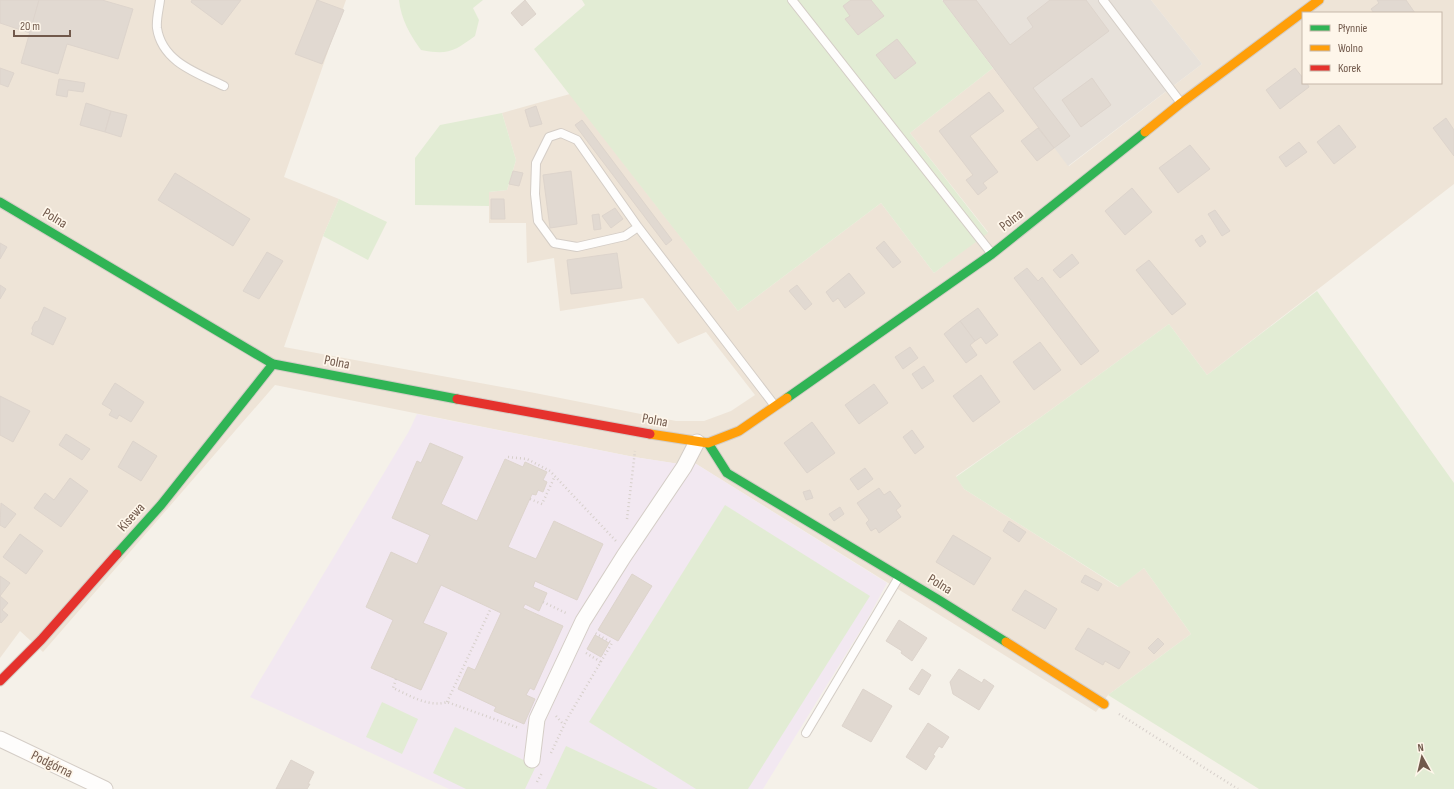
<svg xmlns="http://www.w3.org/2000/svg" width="1454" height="789" font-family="'Sofia Sans Condensed',sans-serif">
<rect width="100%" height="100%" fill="#f5f1e9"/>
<!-- residential -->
<path fill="#eee4d7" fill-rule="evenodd" d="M0 0H346L284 177 339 199 323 236 284 347 535 393 676 421H704L731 411 755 395 706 332 678 344 643 298 560 311 554 258 527 263 526 223H489V192L507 190 516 160 502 113 570 94 738 311 881 203 934 273 988 232 910 133 993 68 1069 166 1202 64 1151 0H1454V184L1207 375 1169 324 1041 417 956 476 964 489 1118 587 1144 568 1191 634 1108 695 1096 712 693 462 679 464 634 457 275 385 43 652 20 631 0 658ZM1303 13H1441V83H1303Z"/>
<!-- industrial -->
<polygon fill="#e7e1da" points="942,0 1151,0 1202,64 1068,166"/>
<!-- education -->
<polygon fill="#f2e8f1" points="417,414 634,457 680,464 693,462 887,583 867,620 763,789 449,789 250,697 409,431"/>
<!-- green -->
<g fill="#e2ecd4">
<path d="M399 0H483L473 8 479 20 475 36C453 52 448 55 421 50 410 35 401 19 399 0Z"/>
<polygon points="582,0 942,0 993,68 910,133 988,233 934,273 881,203 738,311 534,49 585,5"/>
<polygon points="502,113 516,160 507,190 489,192 489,206 415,205 415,158 440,125"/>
<polygon points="339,199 387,222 368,260 323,236"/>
<polygon points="1317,291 1454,483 1454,789 1259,789 1108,695 1191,634 1144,568 1119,587 964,489 956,477 1041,417 1169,324 1207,375"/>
<polygon points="725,505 870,596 748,789 696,789 589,722"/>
<polygon points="382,702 418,719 402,754 366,737"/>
<polygon points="455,727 536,766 525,789 466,789 433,773"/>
<polygon points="566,746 658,789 546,789"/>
</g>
<!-- building -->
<g fill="#e1d9d1" stroke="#ddd4cc">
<polygon points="0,0 39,0 30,33 0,23"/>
<polygon points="39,0 102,0 133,9 118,59 67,44 58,74 21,63"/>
<polygon points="192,0 241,0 222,25 191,2"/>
<polygon points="317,0 344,10 322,64 295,54"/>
<polygon points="525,0 536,14 522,26 511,13"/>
<polygon points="851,0 871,0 884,16 858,35 845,19 850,16 843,6"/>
<polygon points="944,0 976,0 1010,45 1033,27 1027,18 1050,0 1086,0 1109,31 1033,88 1070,136 1054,148 943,1"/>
<polygon points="1377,0 1406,0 1415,13 1374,13 1371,9 1379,3"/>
<polygon points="897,39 916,63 895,79 876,55"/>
<polygon points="0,68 14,73 8,87 0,84"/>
<polygon points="1295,68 1303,78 1303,83 1307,83 1309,87 1280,109 1266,90"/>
<polygon points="1092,78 1111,105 1081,127 1062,100"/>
<polygon points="59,79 85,83 83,92 68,90 67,97 56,95"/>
<polygon points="989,92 1004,111 970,136 998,172 983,183 987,188 978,195 966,180 973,175 939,131"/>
<polygon points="86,103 111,111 105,132 80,125"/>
<polygon points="536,106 542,124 530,127 525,110"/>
<polygon points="111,111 127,115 121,137 105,132"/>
<polygon points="1446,118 1454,130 1454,156 1433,128"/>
<polygon points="582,120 672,240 666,245 575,125"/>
<polygon points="1339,125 1356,147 1334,164 1317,142"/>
<polygon points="1038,128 1054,148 1037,161 1021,141"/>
<polygon points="1299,142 1307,152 1286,167 1279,157"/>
<polygon points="1190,145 1210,169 1178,193 1159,168"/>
<polygon points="513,171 523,173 519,186 509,184"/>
<polygon points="571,171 577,224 550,228 543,175"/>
<polygon points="175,173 250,219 233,246 158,200"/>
<polygon points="1132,188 1152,212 1125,235 1105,211"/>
<polygon points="491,199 504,199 505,219 491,219"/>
<polygon points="615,208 623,219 611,228 602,216"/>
<polygon points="1215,210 1230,231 1222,236 1208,214"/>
<polygon points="599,214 601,229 594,230 592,215"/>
<polygon points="1202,235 1206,242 1200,247 1195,240"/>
<polygon points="884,241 901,262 893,268 876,248"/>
<polygon points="0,243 7,247 0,259"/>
<polygon points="267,252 283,261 259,299 243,291"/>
<polygon points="617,253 622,288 571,294 567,260"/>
<polygon points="1072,254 1079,263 1060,278 1053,270"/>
<polygon points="1149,260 1186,304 1172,315 1136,270"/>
<polygon points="1027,268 1038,281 1042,277 1099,351 1081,365 1014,278"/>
<polygon points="849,273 865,293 845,308 838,298 833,302 826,292"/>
<polygon points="0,285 6,289 0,299"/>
<polygon points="797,285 812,304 805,310 789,291"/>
<polygon points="44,307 66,318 53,345 31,334 33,331 32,328 35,322 38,321"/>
<polygon points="978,308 998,335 986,344 981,337 975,341 960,321"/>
<polygon points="960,321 975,341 970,345 977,355 966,363 944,334"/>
<polygon points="1040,342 1061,370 1034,390 1013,362"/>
<polygon points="910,347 918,358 903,369 895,357"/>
<polygon points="924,366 934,381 922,389 912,374"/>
<polygon points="981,375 1000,402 973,422 953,396"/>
<polygon points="115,383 144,402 131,422 119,415 117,419 109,415 112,410 102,404"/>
<polygon points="874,384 888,403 859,424 845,405"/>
<polygon points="0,396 30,411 13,442 0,435"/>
<polygon points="812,422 835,453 807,473 784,443"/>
<polygon points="912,430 924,447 915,454 903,437"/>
<polygon points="66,434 90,449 82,460 59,445"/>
<polygon points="133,441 157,456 141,481 118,467"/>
<polygon points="430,443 463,457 441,504 477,521 505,459 523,467 525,462 547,472 543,480 547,482 543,492 538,490 536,495 532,494 508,547 536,559 554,521 603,544 577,600 535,581 533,587 547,593 539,611 525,604 523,608 563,626 534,690 530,688 526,695 535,699 524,724 494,711 496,707 458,689 468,667 475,670 501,613 441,585 423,623 447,633 421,690 371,668 393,620 366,607 391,552 417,564 430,535 392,518 417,461 421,463"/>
<polygon points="865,468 873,479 858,490 850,479"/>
<polygon points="70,478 88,491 61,527 34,508 45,493 54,500"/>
<polygon points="879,488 884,495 890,491 901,506 896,510 901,517 879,533 876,528 871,531 866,523 869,520 857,503"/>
<polygon points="810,490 813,498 806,500 803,492"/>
<polygon points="1,503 16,514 5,528 0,525"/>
<polygon points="840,507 844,514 834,521 829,514"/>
<polygon points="1009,521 1026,532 1019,542 1003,531"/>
<polygon points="20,534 43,551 26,574 3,557"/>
<polygon points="953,535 991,558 974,585 936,562"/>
<polygon points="632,574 652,586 618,641 598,630"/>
<polygon points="1085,575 1102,584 1098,591 1081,582"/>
<polygon points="0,576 10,583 0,596"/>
<polygon points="1025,590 1057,609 1045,629 1012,610"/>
<polygon points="0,596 8,603 2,610 8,615 1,623 0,622"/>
<polygon points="899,620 927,638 912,661 901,653 902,651 886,641"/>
<polygon points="1088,628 1130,652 1119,669 1105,661 1103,665 1075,649"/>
<polygon points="595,635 609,643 601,657 587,649"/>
<polygon points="1158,638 1164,644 1154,654 1148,648"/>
<polygon points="922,669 931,675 919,695 909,689"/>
<polygon points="959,669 982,683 984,679 994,686 979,710 953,694 950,682"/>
<polygon points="863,689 892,706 871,742 842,726"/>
<polygon points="928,723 949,737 942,748 939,746 933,755 935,756 926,770 906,757"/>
<polygon points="291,760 314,772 308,784 310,784 307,789 276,789"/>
</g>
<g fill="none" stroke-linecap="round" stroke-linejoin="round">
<defs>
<g id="lane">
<path d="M160 0C159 9 156 19 157 28 162 62 197 73 224 86"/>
<polyline points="792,0 992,254"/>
<polyline points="1103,0 1181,103"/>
<polyline points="638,227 625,236 577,247 554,243 538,221 535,194 536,163 549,137 561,133 577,140 638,227 775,406"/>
<polyline points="806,733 899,577"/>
</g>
<g id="street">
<polyline points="0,739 105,789"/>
<polyline points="532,760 537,719 583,621 624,556 684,467 697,442"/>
</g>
<g id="fast">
<polyline points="0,202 273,364 457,399"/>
<polyline points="787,398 992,254 1145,132"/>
<polyline points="708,443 727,473 939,600 1006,642"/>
<polyline points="117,554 161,505 273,364"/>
</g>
<g id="slow">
<polyline points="1145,132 1181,103 1319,0"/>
<polyline points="650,434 708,443 739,431 787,398"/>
<polyline points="1006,642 1104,704"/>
</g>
<g id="jam">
<polyline points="457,399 650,434"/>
<polyline points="0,681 41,640 117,554"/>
</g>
</defs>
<!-- lane casing -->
<use href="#lane" stroke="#d4cdc6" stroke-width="10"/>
<!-- street casing -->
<use href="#street" stroke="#d4cdc6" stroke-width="17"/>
<!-- fast casing -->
<use href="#fast" stroke="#d4cdc6" stroke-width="11"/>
<!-- slow casing -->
<use href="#slow" stroke="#d4cdc6" stroke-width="11"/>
<!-- jam casing -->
<use href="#jam" stroke="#d4cdc6" stroke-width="11"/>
<!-- path -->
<g stroke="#d6cfca" stroke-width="2.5" stroke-dasharray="1 3" stroke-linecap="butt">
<polyline points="508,457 527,459 550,471 616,541"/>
<polyline points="530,499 542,504 555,476"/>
<polyline points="627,519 635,451"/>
<polyline points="543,602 568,614"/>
<polyline points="586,653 601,662"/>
<path d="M396 679 393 688C409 695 429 708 447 702L519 728"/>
<polyline points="447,702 491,608"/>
<polyline points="1119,714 1238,789"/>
<polyline points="556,716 564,725"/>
<polyline points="551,753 567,719 612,643 595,633"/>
<polyline points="537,782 542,773"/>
</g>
<!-- lane -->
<use href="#lane" stroke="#fefdfc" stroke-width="8"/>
<!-- street -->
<use href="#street" stroke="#fefdfc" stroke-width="15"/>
<!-- fast -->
<use href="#fast" stroke="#30b455" stroke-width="9"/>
<!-- slow -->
<use href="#slow" stroke="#ff9f0a" stroke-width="9"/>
<!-- jam -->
<use href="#jam" stroke="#e5322d" stroke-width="9"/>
</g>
<g text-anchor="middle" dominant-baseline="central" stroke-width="3.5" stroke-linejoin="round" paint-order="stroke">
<!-- street labels -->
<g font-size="14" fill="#71594b" stroke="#fef6ea">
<text transform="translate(55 218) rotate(31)">Polna</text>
<text transform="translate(1011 220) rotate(-38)">Polna</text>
<text transform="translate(337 362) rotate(11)">Polna</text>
<text transform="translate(655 420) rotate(10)">Polna</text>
<text transform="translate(131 517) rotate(-48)">Kisewa</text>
<text transform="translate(940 584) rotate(31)">Polna</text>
<text transform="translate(52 764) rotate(26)">Podgórna</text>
</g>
</g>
<!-- legend -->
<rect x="1302" y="12" width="140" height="72" fill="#fef6ea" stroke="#c6b7aa"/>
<rect x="1310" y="25" width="20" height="6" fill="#30b455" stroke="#c6b7aa"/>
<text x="1338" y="32" font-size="12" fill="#71594b">Płynnie</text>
<rect x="1310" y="45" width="20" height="6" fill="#ff9f0a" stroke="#c6b7aa"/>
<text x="1338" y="52" font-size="12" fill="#71594b">Wolno</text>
<rect x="1310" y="65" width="20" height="6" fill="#e5322d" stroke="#c6b7aa"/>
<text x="1338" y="72" font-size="12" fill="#71594b">Korek</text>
<!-- north arrow -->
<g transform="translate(1422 757) rotate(352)" stroke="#fef6ea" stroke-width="3" paint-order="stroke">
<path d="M0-3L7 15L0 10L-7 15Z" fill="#71594b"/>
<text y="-6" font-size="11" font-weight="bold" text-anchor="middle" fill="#71594b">N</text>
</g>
<!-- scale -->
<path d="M14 30v6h56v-6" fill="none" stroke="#71594b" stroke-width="2"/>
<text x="20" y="30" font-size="12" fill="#71594b" stroke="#fef6ea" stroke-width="3" paint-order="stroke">20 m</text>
</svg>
